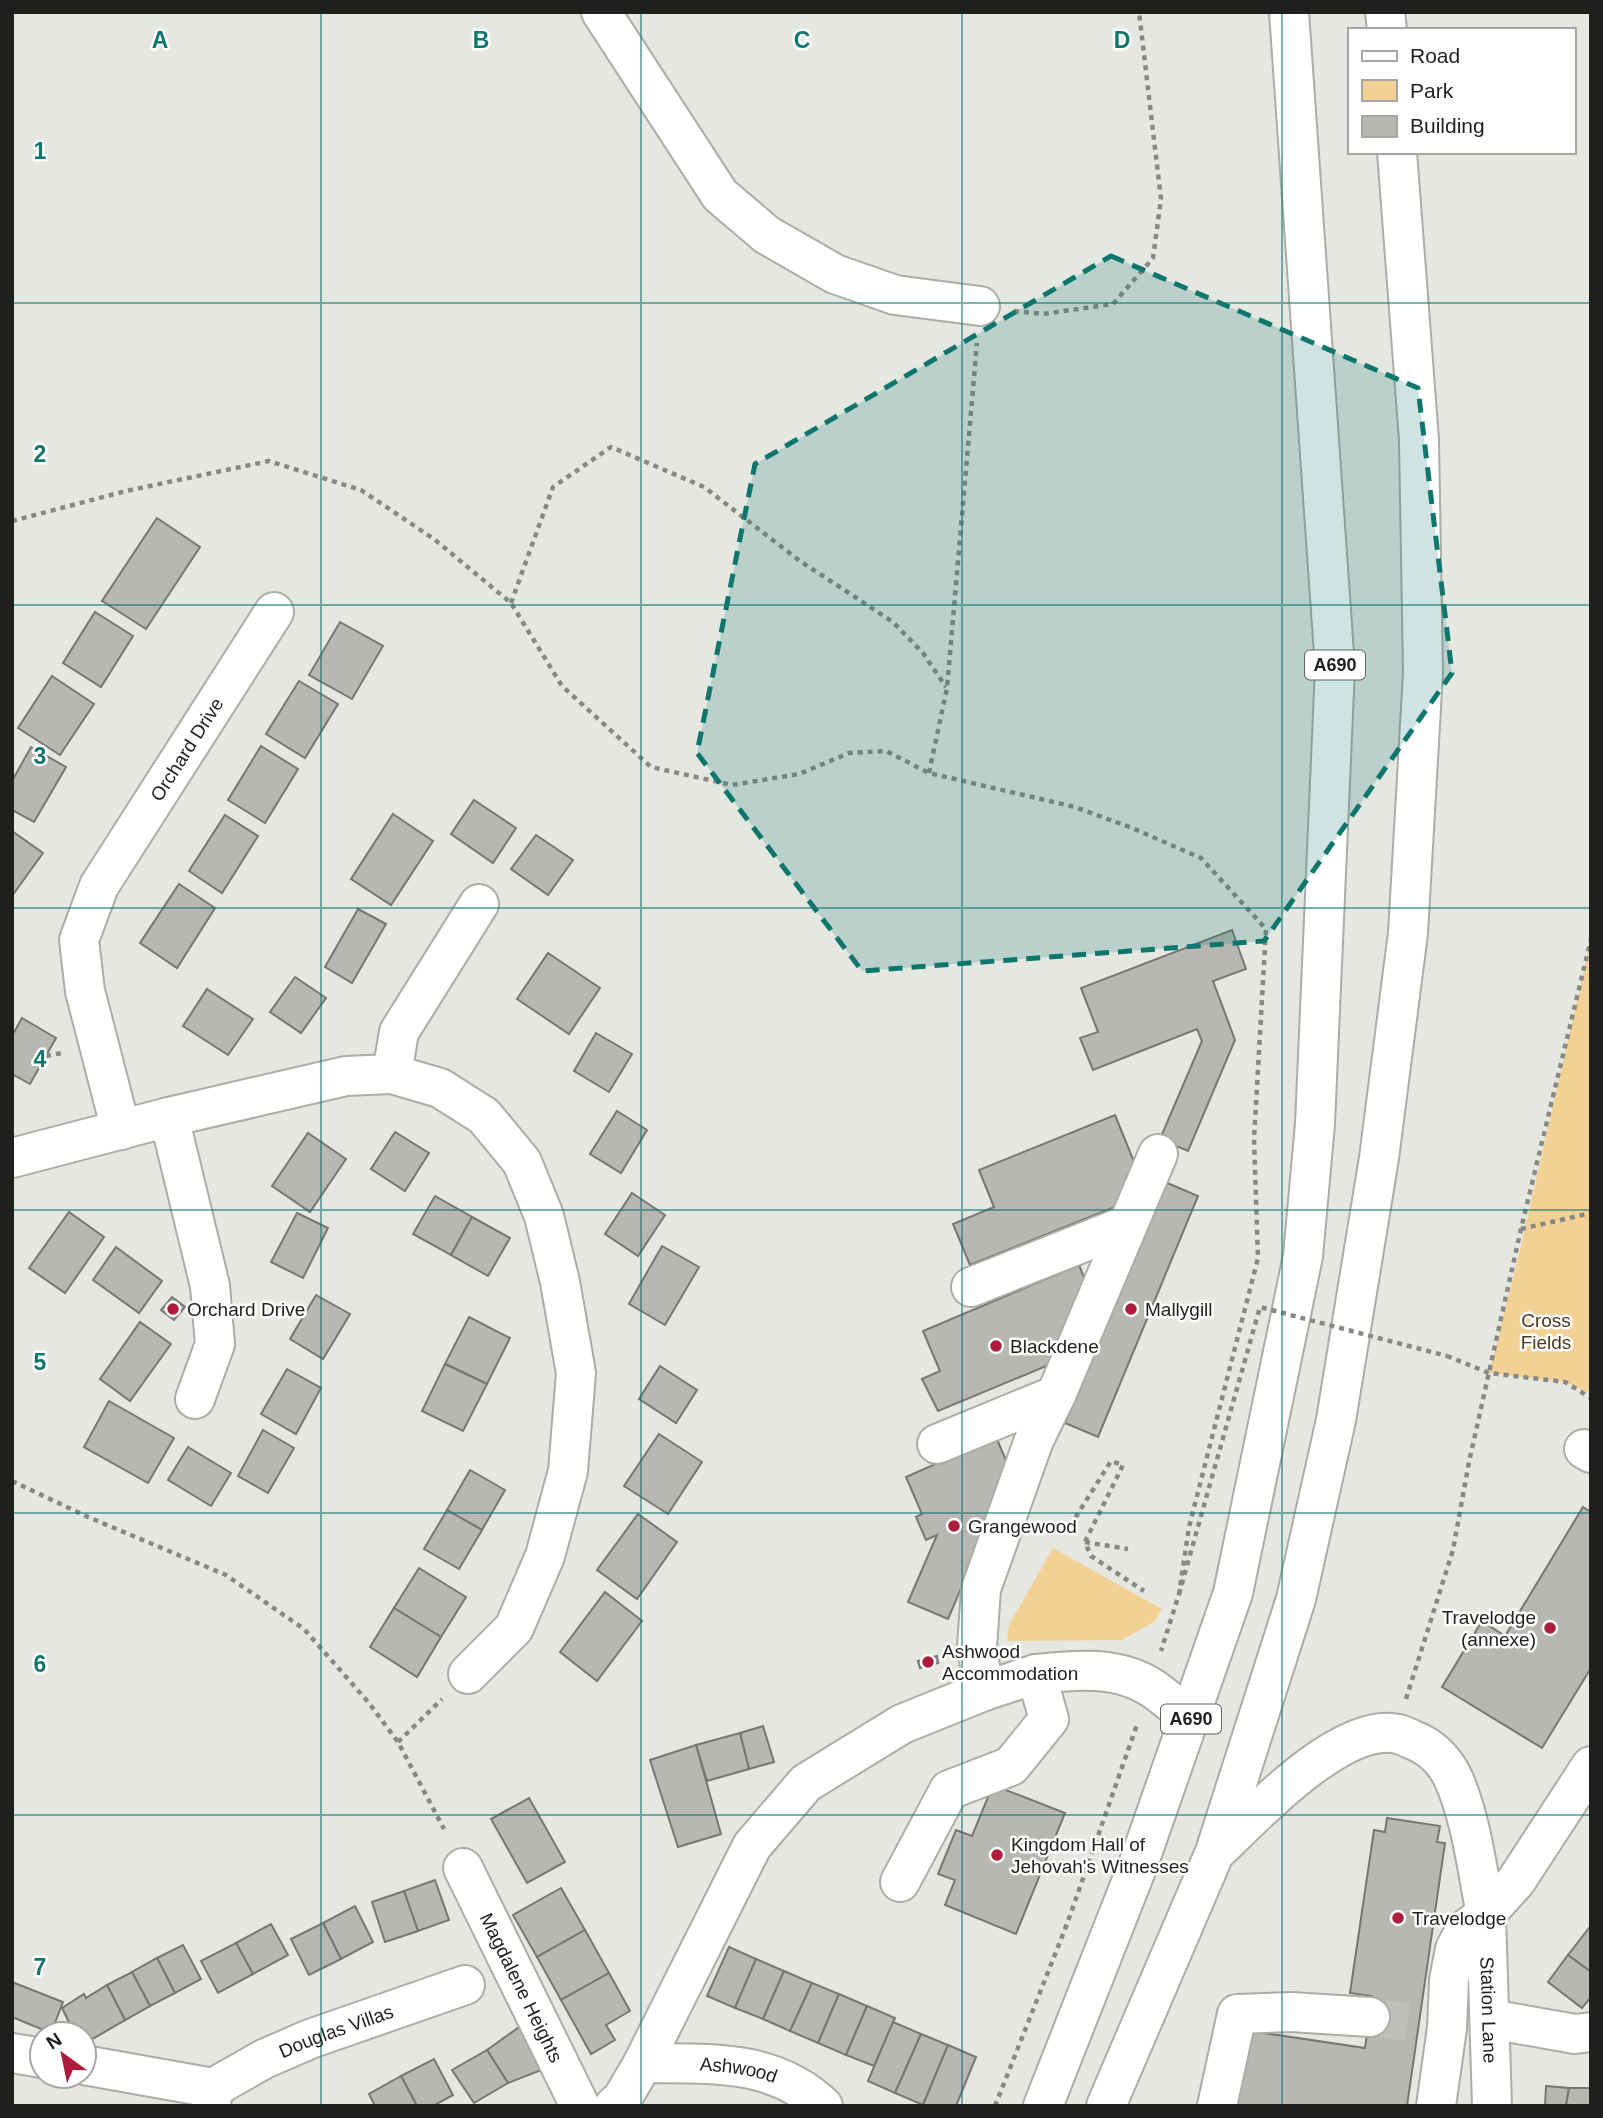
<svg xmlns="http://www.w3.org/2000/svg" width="1603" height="2118" font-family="Arial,sans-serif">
<rect width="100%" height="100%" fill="#e5e7e1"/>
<!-- green -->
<g fill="#f3d195">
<polygon points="1591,939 1591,1394 1565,1382 1489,1373 1521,1246"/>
<polygon points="1053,1548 1162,1609 1154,1622 1122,1640 1007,1641 1009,1625"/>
</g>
<!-- building -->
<g fill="#b8b7b2" stroke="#787772" stroke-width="2">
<polygon points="157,518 200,547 146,629 102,601"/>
<polygon points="95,612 133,636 101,687 63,663"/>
<polygon points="340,622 383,646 352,699 309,675"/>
<polygon points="52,676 94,704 60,755 18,728"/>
<polygon points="299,681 338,704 305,758 266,734"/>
<polygon points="261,746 298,769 265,823 228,800"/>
<polygon points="31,747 66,767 34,822 12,810 12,781"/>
<polygon points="474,800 516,828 493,863 451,834"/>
<polygon points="393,814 433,841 391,905 351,879"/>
<polygon points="225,815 258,836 222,893 189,871"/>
<polygon points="12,831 43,853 12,896"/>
<polygon points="536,835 573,860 548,895 511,869"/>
<polygon points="179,884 215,908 177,968 140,943"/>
<polygon points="358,909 386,924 352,983 325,967"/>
<polygon points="1232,930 1246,969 1213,981 1235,1040 1188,1151 1160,1139 1202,1041 1197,1029 1093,1070 1080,1038 1098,1032 1081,988"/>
<polygon points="548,953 600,988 569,1034 517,999"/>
<polygon points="295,977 326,998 301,1033 270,1012"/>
<polygon points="207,989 253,1019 228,1055 183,1026"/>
<polygon points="22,1018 56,1038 30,1084 12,1074 12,1036"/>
<polygon points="596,1033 632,1054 609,1092 574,1071"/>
<polygon points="617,1111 647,1130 621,1173 590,1154"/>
<polygon points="1115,1115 1139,1174 1130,1201 970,1265 953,1224 994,1207 979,1170"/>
<polygon points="395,1132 429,1153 405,1191 371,1169"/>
<polygon points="308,1133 346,1159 310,1212 272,1186"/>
<polygon points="1165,1182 1198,1196 1098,1437 1065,1423"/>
<polygon points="632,1193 665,1215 638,1256 605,1234"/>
<polygon points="435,1196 472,1217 451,1255 413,1234"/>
<polygon points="69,1212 104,1237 65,1293 29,1268"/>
<polygon points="297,1213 328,1228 303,1278 271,1262"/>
<polygon points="472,1217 510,1238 488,1276 451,1255"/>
<polygon points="662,1246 699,1267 665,1325 629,1304"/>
<polygon points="116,1247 162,1281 139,1313 93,1280"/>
<polygon points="1079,1265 1090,1292 1056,1362 938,1411 922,1379 940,1371 923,1331"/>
<polygon points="316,1295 350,1314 323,1359 290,1339"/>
<polygon points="172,1297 185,1307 174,1320 161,1310"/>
<polygon points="469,1317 510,1338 487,1384 445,1364"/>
<polygon points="140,1322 171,1344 130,1401 100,1379"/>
<polygon points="445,1364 487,1384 463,1431 422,1411"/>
<polygon points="660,1366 697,1390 676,1423 639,1399"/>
<polygon points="287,1369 321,1388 296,1434 261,1414"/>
<polygon points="109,1401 174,1438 148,1483 84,1447"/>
<polygon points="263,1430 294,1448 268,1493 238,1476"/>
<polygon points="659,1434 702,1462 668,1514 624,1486"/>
<polygon points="996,1437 1011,1472 948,1619 908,1602 937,1535 926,1540 916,1517 922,1514 906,1477"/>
<polygon points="188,1447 231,1473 211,1506 168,1480"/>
<polygon points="470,1470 505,1490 482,1530 447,1510"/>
<polygon points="1583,1507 1591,1512 1591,1668 1542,1748 1442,1687 1482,1621 1505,1636"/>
<polygon points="447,1510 482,1530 459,1569 424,1549"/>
<polygon points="638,1514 677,1542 637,1599 597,1570"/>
<polygon points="419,1568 466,1597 441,1637 394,1608"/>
<polygon points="605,1592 642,1621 597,1681 560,1652"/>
<polygon points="394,1608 441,1637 417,1677 370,1647"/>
<polygon points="937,1656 938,1663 920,1668 918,1661"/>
<polygon points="763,1726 774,1762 749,1769 740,1733"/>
<polygon points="740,1733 749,1769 707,1781 696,1745"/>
<polygon points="696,1745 721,1834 678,1847 650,1760"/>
<polygon points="993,1785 1065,1813 1016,1934 945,1905 955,1880 938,1874 956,1830 972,1836"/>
<polygon points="529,1798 565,1862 527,1883 491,1819"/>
<polygon points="1387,1818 1440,1826 1437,1842 1445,1843 1407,2106 1233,2106 1244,2030 1365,2048 1372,1996 1350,1993 1374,1830 1385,1832"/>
<polygon points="435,1880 449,1920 418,1931 404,1891"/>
<polygon points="561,1888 585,1930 537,1957 513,1915"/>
<polygon points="404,1891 418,1931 385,1942 372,1902"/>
<polygon points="355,1906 373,1942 341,1959 323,1923"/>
<polygon points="323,1923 341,1959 309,1975 291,1939"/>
<polygon points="271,1924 288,1955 253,1974 236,1943"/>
<polygon points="1589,1928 1591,1929 1591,1972 1568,1955"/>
<polygon points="585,1930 609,1973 561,2000 537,1957"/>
<polygon points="236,1943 253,1974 218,1993 201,1961"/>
<polygon points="183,1945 201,1979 175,1993 157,1958"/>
<polygon points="729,1947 756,1959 735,2008 707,1996"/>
<polygon points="1568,1955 1591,1972 1591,1997 1582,2008 1548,1982"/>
<polygon points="157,1958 175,1993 150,2006 132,1972"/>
<polygon points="756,1959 784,1971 763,2019 735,2008"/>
<polygon points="784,1971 812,1983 790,2031 763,2019"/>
<polygon points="132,1972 150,2006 125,2020 107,1985"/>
<polygon points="609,1973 630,2011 606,2025 615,2040 591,2054 561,2000"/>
<polygon points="12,1982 63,2002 51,2033 12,2017"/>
<polygon points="812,1983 839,1994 818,2043 790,2031"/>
<polygon points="107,1985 125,2020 84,2044 84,2034 75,2034 62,2008 84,1994 86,1998"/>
<polygon points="839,1994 867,2006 846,2055 818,2043"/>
<polygon points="867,2006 895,2018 874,2066 846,2055"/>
<polygon points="893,2022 921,2034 895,2093 868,2081"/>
<polygon points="522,2025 544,2069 508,2083 487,2050"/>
<polygon points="921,2034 948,2045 923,2105 895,2093"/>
<polygon points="948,2045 976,2057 956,2106 926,2106 923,2105"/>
<polygon points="487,2050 508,2083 474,2103 452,2070"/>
<polygon points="434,2059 453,2095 433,2106 417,2106 401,2076"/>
<polygon points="401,2076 417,2106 375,2106 369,2094"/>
<polygon points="1546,2086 1569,2088 1566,2106 1545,2106"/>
<polygon points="1569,2088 1591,2088 1591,2106 1566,2106"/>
</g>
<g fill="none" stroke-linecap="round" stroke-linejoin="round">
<!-- minor-tunnel -->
<polyline stroke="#bdbfba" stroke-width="38" stroke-dasharray="38 19" stroke-linecap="butt" points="1370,2017 1419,2024"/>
<defs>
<g id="minor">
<polyline points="601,12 720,195 767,235 835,274 895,295 980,306"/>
<polyline points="392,1074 399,1032 479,904"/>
<polyline points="169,1117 210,1286 215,1344 195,1399"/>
<path id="s1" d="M121 1130 85 991 79 940 99 886 274 612"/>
<polyline points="12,1158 169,1117 346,1076 392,1074 440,1088 484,1116 522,1162 544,1216 560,1282 576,1373 568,1471 545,1556 514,1628 468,1674"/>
<polyline points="971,1287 1127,1225"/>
<polyline points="937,1444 1056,1395 1158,1154"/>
<polyline points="1584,1449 1591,1453"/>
<polyline points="984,1691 977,1647 981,1589 1034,1440 1056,1395"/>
<path id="s2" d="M463 1868 580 2106"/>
<path id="s3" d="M1486 1914 1492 2106"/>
<polyline points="1490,2019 1575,2034 1591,2032"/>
<polyline points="12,2053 42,2058"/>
<path id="s4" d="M643 2063C708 2064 772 2058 823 2106"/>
<polyline points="84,2065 213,2088"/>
<path id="s5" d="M211 2106 213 2088 264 2059 310 2039 465 1985"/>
<polyline points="614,2106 622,2099 643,2063 752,1846 806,1783 902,1724 984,1691 1036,1674 1049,1719 1011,1766 949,1790 900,1882"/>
<polyline points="1217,2106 1237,2014 1291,2012 1370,2017"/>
<polyline points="1436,2106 1447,2028 1449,1980 1455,1949 1466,1929 1486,1914 1516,1881 1591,1766"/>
</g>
<g id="highway">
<polyline points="1385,12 1387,30"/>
<path d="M1036 1674C1074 1670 1118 1665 1152 1688 1166 1697 1178 1709 1190 1719"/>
<path d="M1220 1848C1256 1813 1343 1721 1398 1734 1403 1735 1409 1738 1413 1740 1432 1747 1446 1762 1454 1780 1472 1822 1477 1870 1486 1914"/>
<polyline points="1043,2106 1138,1865 1233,1593 1303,1256 1315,1124 1335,668 1289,12"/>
<polyline points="1106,2106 1215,1852 1296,1599 1336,1420 1379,1158 1408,933 1423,673 1419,440 1397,152"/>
</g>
</defs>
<!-- minor casing -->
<use href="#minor" stroke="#abada7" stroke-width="42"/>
<!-- highway casing -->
<use href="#highway" stroke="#abada7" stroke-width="42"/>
<!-- path -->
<g stroke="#888985" stroke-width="4.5" stroke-dasharray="5 5" stroke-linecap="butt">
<polyline points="1014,311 1043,314 1113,304 1153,258 1161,199 1139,12"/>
<polyline points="12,521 126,491 269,461 361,490 434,539 511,603 562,686 651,767 732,785 799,774 849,753 886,751 929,773 1075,807 1132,828 1201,858 1266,929 1254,1139 1258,1258 1189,1527 1179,1594 1161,1651"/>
<polyline points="511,603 553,487 611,447 704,487 800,561 893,622 923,653 946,687"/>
<polyline points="929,773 947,688 977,343"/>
<polyline points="46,1056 62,1053"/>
<polyline points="1521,1229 1591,1213"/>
<polyline points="1447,1356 1489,1373 1565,1382 1591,1398"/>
<polyline points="12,1481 88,1517 226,1575 304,1629 369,1703 398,1742 444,1829"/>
<polyline points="1044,1524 1067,1531 1111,1461 1123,1465 1085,1542 1091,1556 1144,1591"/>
<polyline points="1085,1542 1128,1549"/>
<polyline points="1406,1699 1453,1550 1469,1462 1521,1229 1591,939"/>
<polyline points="398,1742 442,1699"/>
<polyline points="995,2106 1067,1924 1138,1722"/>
</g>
<!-- minor -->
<use href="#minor" stroke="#fff" stroke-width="38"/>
<!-- highway -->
<use href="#highway" stroke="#fff" stroke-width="38"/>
<!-- path-bridge -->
<polyline stroke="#888985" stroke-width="4.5" stroke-dasharray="5 5" stroke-linecap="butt" points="1179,1594 1260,1307 1447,1356"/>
</g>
<!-- marked area -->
<path fill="#0f766e" fill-opacity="0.2" stroke="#0f766e" stroke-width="5" stroke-dasharray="14 9" stroke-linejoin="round" d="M1111 256 1418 388 1452 673 1264 941 862 971 697 753 755 464Z"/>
<!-- grid -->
<path fill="none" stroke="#0f766e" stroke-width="2" stroke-opacity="0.55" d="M321 12V2106M641 12V2106M962 12V2106M1282 12V2106M12 303H1591M12 605H1591M12 908H1591M12 1210H1591M12 1513H1591M12 1815H1591"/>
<!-- markers -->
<g fill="#af1b3b" stroke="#fff" stroke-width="2.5">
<circle cx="173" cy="1309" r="7"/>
<circle cx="1131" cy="1309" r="7"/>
<circle cx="996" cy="1346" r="7"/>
<circle cx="954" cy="1526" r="7"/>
<circle cx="1550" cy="1628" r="7"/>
<circle cx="928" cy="1662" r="7"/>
<circle cx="997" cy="1855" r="7"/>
<circle cx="1398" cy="1918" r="7"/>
</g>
<g text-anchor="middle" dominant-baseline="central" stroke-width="5" stroke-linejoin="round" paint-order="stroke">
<!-- shield labels -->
<g fill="#fff" stroke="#626362" stroke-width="2">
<rect x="1305" y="650.5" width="60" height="29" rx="5"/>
<rect x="1161" y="1704.5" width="60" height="29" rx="5"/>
</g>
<g font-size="18" font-weight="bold" fill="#1f201e">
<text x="1335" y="665">A690</text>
<text x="1191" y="1719">A690</text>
</g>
<!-- street labels -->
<g font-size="19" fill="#1f201e" stroke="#fff">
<text stroke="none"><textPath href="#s1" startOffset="415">Orchard Drive</textPath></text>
<text stroke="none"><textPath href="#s2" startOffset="133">Magdalene Heights</textPath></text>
<text stroke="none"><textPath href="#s3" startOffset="96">Station Lane</textPath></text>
<text stroke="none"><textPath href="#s5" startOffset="154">Douglas Villas</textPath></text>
<text stroke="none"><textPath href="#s4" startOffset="96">Ashwood</textPath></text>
</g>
<!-- poi labels -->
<g font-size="19" fill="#1f201e" stroke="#fff" text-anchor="start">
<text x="187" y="1309">Orchard Drive</text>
<text x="1145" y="1309">Mallygill</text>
<text x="1010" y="1346">Blackdene</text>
<text x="968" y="1526">Grangewood</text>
<text x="1536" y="1617" text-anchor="end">Travelodge<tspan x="1536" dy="22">(annexe)</tspan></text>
<text x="942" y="1651">Ashwood<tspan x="942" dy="22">Accommodation</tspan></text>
<text x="1011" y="1844">Kingdom Hall of<tspan x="1011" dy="22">Jehovah's Witnesses</tspan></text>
<text x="1412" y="1918">Travelodge</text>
</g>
<!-- park labels -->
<g font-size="19" fill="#4a3817" stroke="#fff">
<text x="1546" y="1320">Cross<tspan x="1546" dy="22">Fields</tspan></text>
</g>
</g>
<g font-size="23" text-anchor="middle" font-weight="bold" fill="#0f766e" stroke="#fff" stroke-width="5" stroke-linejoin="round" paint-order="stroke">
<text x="160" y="48">A</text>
<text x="481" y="48">B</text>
<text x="802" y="48">C</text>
<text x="1122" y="48">D</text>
<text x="40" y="159">1</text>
<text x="40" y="462">2</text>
<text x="40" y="764">3</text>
<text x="40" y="1067">4</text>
<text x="40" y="1370">5</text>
<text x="40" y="1672">6</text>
<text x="40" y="1975">7</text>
</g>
<!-- border -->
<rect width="1603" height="2118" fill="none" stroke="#1f201e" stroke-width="28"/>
<!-- legend -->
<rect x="1348" y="28" width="228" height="126" fill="#ffffff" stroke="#a5a6a5" stroke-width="2"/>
<rect x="1362" y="51" width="35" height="10" fill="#ffffff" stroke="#a5a6a5" stroke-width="2"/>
<text x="1410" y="63" font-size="21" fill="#1f201e">Road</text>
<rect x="1362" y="80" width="35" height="21" fill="#f3d195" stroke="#a5a6a5" stroke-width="2"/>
<text x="1410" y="98" font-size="21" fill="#1f201e">Park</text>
<rect x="1362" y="116" width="35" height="21" fill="#b8b7b2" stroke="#a5a6a5" stroke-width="2"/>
<text x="1410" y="133" font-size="21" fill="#1f201e">Building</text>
<!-- north arrow -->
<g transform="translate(63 2055) rotate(327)"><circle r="33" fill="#ffffff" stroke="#a5a6a5" stroke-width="2"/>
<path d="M0-5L12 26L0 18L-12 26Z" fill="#af1b3b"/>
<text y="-10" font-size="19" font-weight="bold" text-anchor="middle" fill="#1f201e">N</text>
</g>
</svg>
